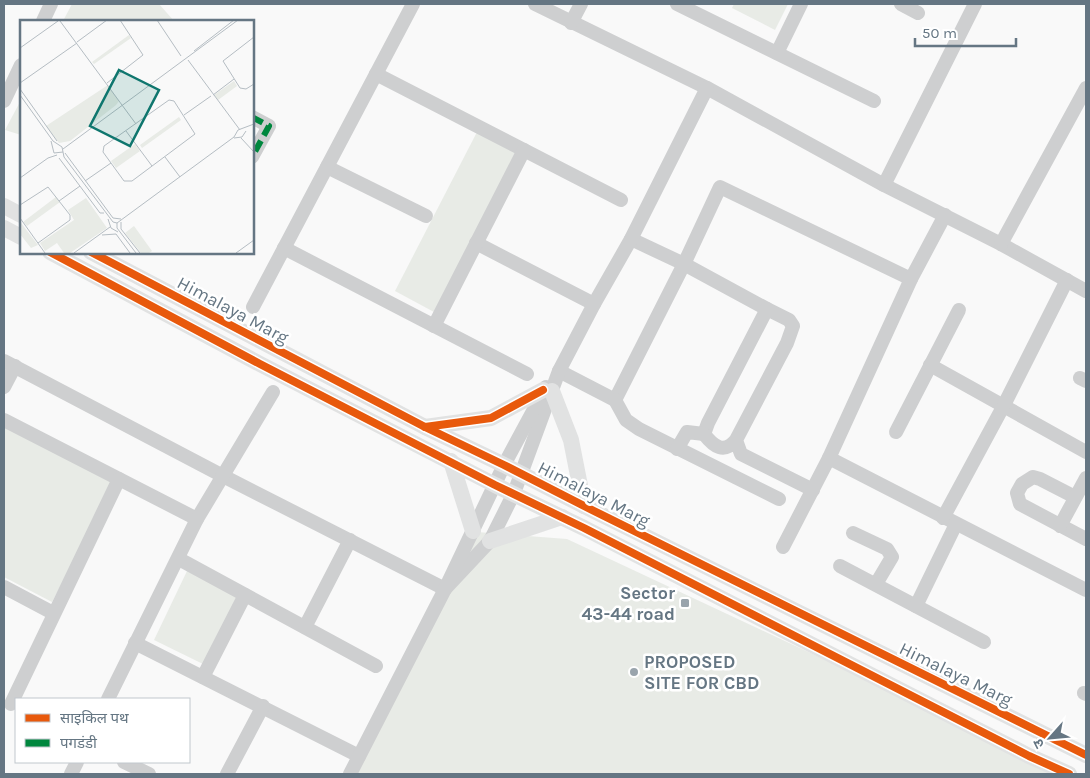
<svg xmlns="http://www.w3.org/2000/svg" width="1090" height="778" font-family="Karla,'Noto Sans Devanagari',sans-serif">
<rect width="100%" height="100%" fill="#f9f9f9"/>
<!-- green -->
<g fill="#e8ebe6">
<polygon points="72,4 159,4 174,21 63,21"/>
<polygon points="734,4 788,4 775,30 732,8"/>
<polygon points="21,100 21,135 5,130"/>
<polygon points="477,132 517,153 434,312 395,291"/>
<polygon points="4,426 113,483 52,602 4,577"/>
<polygon points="477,532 567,539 1069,774 350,774"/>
<polygon points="188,569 239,594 205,665 154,640"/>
</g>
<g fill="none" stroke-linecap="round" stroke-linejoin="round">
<!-- minor -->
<g stroke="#cecfd0" stroke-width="14">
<polyline points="535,4 707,88 884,185 1001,244 1086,291"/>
<polyline points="677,4 874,101"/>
<polyline points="901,4 918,13"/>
<polyline points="43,21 51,4"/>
<polyline points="571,23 581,4"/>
<polyline points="777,53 801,4"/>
<polyline points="376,74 621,200"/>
<polyline points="4,101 21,65"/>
<polyline points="252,117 269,126 252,157"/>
<polyline points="327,167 426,216"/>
<polyline points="884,185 975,4"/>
<polyline points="631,239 684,264 767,309"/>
<polyline points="476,243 594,304"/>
<polyline points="1001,244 1086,88"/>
<polyline points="284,248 527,374"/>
<polyline points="253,307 413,4"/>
<polyline points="434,326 524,150"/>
<polyline points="4,361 223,476 445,589"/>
<polyline points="930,365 1086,452"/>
<polyline points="559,371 615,400 684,264 720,187 911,279"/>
<polyline points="1080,378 1086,381"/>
<polyline points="4,387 15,366"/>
<polyline points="615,400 626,420 639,429 779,499"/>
<polyline points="4,420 197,519"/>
<polyline points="896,432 959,310"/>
<path d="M736 440 787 343 793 326 789 320 767 309 708 423 704 434C714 447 724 454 736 440L741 454 813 490"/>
<polyline points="677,449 687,432 704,434"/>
<polyline points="829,458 1086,590"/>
<polyline points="1075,497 1040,479 1033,477 1022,484 1017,493 1020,504 1086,539"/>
<polyline points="943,518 1004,405 1067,280"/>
<polyline points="1060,526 1086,478"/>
<polyline points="853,533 887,549 892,557 876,584"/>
<polyline points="783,547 829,458 911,279 945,215"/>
<polyline points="179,559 376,666"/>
<polyline points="840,566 984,642"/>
<polyline points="4,587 53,613"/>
<polyline points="445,589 490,541 514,493 559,371 594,304 631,239 707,88"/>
<polyline points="916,606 956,524"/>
<polyline points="305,627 350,540"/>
<polyline points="135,643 359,756"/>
<polyline points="203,677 245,595"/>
<polyline points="1084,693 1086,694"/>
<polyline points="108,699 197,519 273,392"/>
<polyline points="11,704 119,479"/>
<polyline points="124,762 149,774"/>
<polyline points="71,774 77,762"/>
<polyline points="227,774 263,706"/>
<polyline points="350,774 445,589 504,465 546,387"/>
</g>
<!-- major -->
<g stroke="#e1e2e2" stroke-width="16">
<polyline points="4,206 21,215"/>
<polyline points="4,228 21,237"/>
<polyline points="50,252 260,364 495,485 584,528 1029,756 1069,774"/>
<polyline points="91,252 425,427 504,465 594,511 1086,755"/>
<polyline points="552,391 571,440 584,506"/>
<polyline points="425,427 491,418 543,390"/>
<polyline points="451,461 473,531"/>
<polyline points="490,541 562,517"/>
</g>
<!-- quiet -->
<polyline stroke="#00873e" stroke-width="6" stroke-dasharray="12 6" stroke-linecap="butt" points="252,117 269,126 252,157"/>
<defs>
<g id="cycleway">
<polyline points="50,252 260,364 495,485 584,528 1029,756 1069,774"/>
<polyline points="91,252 425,427 504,465 594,511 1086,755"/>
<polyline points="425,427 491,418 543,390"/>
</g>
</defs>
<!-- cycleway casing -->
<use href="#cycleway" stroke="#fff" stroke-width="11"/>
<!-- cycleway -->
<use href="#cycleway" stroke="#e8590c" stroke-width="8"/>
</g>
<!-- markers -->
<g fill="#99a4ac" stroke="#fff" stroke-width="2">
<rect x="680" y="598" width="10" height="10" rx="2.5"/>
<circle cx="634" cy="672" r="5"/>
</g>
<g text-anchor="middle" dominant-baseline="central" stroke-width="5" stroke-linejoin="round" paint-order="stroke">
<!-- street labels -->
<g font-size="18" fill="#657683" stroke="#fff">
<text transform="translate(233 310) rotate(28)">Himalaya Marg</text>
<text transform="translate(594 494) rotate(27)">Himalaya Marg</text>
<text transform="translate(956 674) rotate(26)">Himalaya Marg</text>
</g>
<!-- poi labels -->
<g font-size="18" font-weight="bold" fill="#657683" stroke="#fff" text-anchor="end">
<text x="675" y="593">Sector<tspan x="675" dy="21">43-44 road</tspan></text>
<text x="644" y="662" text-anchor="start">PROPOSED<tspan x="644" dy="21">SITE FOR CBD</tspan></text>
</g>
</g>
<!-- overview -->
<g transform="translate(20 20)">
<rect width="234" height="234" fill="#f9f9f9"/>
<path d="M109 15 111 18 74 44 72 42ZM214 61 217 66 198 80 194 75ZM88 65 99 81 96 85 50 121 39 123 26 106ZM159 97 161 100 122 128 120 125ZM115 124 120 131 96 148 91 141ZM36 177 40 182 7 206 3 202ZM66 178 87 208 50 233H44L37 223 25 231 20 223 54 200 48 190ZM1 203 18 225 11 228 0 214ZM114 206 132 231 129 233H121L105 213Z" fill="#e8ebe6"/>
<path fill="none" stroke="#b5bdc3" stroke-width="1" d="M137 0 161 36M40 1 116 104M234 17 203 41 220 68 226 69 234 64M57 22 87 0M0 28 38 1M174 31 214 0M168 40 220 110M0 63 57 23M87 63 123 35 100 0M0 69 37 121M0 75 33 121 42 127 44 137 93 202 97 203V208L116 233M193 75 214 59M149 80 154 81 175 114 112 161H104L83 132 84 126ZM164 95 191 76M106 111 132 146M214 118 222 117 226 111M221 118 234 132M31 121 34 133 43 132M43 129 218 0M45 133 93 198 101 199M145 137 160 157M39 138 80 193H84M0 158 28 138 37 135M65 161 91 143M39 181 60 166M0 185 28 167 50 195V200L18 223M0 198 25 233M88 199 91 208 98 212M101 202V209L120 233M97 203 214 117 218 110 234 104M82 215 96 214 110 233M54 233 90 207M216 233 234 220"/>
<path fill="#0f766e" fill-opacity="0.15" stroke="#0f766e" stroke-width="2.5" d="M99 50 139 70 110 126 70 106Z"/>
<rect width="234" height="234" fill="none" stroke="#657683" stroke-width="2.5"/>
</g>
<!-- border -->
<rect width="1090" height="778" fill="none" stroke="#657683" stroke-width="10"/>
<!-- legend -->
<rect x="15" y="698" width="175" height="65" fill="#ffffff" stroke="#c1c8cd"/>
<rect x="25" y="714" width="25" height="8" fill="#e8590c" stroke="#c1c8cd"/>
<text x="60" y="723" font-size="15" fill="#657683">साइकिल पथ</text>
<rect x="25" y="739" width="25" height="8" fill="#00873e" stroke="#c1c8cd"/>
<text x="60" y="748" font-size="15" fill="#657683">पगडंडी</text>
<!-- north arrow -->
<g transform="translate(1050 738) rotate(243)" stroke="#ffffff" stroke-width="4" paint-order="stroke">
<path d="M0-4L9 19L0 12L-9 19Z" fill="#657683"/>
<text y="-8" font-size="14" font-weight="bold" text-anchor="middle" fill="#657683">उ</text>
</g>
<!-- scale -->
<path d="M915 38v8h101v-8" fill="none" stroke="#657683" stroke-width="2.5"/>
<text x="922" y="38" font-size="15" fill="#657683" stroke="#ffffff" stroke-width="4" paint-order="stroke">50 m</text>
</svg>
